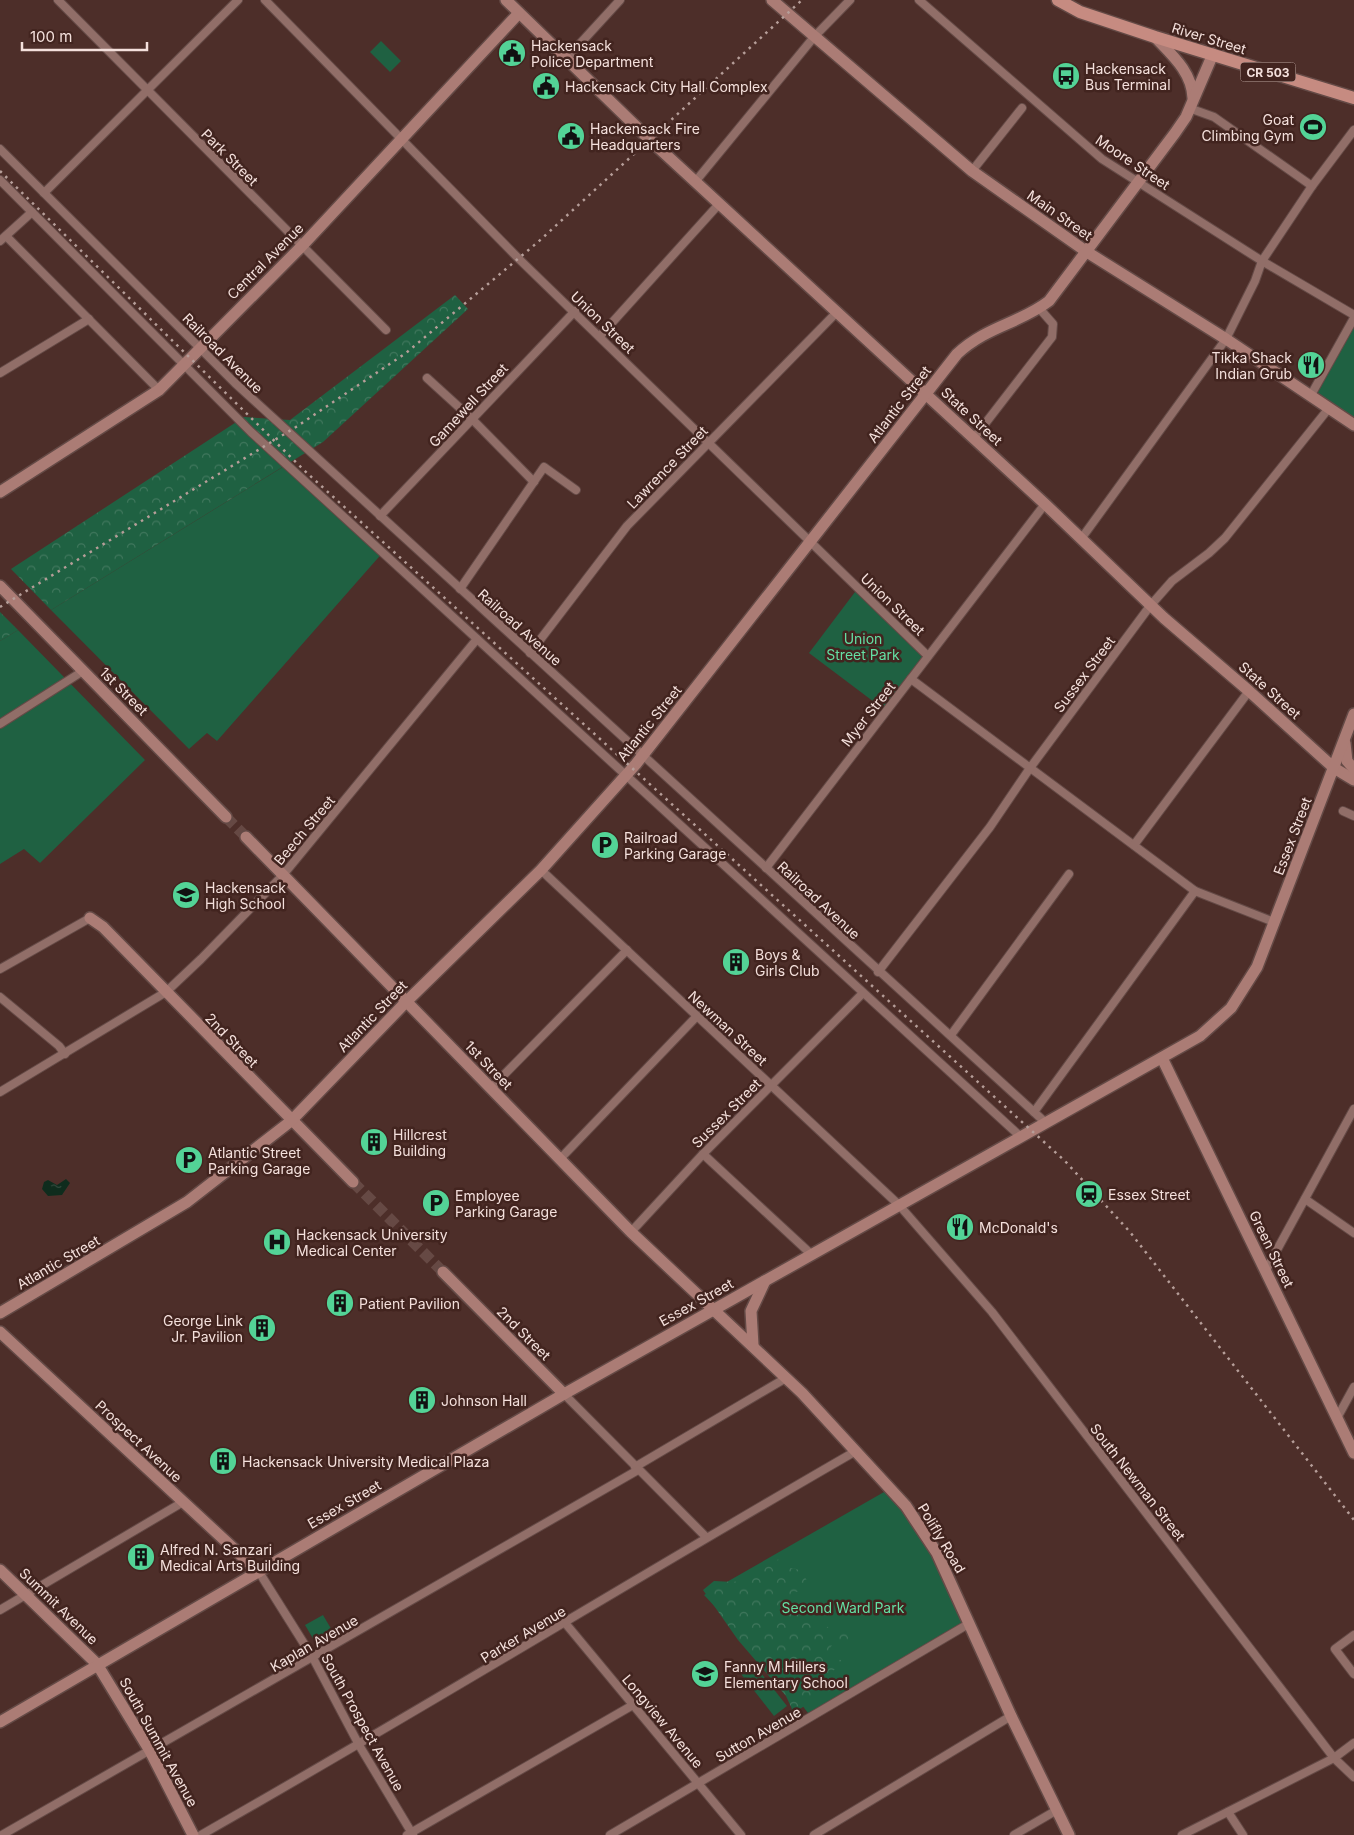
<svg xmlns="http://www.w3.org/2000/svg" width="1354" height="1835" font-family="Inter,sans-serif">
<defs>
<pattern id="forest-crowns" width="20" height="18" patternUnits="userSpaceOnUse" patternTransform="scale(1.25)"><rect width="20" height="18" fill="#1f6142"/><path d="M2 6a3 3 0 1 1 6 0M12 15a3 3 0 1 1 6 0" fill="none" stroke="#40775d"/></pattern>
<pattern id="water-ripples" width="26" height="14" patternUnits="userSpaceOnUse" patternTransform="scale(1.25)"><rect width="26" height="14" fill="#0f2c1d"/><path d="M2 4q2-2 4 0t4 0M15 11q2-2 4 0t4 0" fill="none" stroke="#334a3d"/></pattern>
</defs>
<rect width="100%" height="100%" fill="#4d2e29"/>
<!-- green -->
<g fill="#1f6142">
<polygon points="381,41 401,61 390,72 370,52"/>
<polygon points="1354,318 1354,425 1311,395"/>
<polygon points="291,462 385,550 217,741 207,733 189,749 51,610"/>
<polygon points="858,588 928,656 886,711 809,653"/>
<polygon points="18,630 145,760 40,863 24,849 0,864 0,641"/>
<polygon points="891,1488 906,1506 970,1623 811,1717 783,1680 704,1595"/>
<polygon points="323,1615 333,1632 315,1642 305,1625"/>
<polygon points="754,1664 787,1706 774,1716 741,1674"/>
</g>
<!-- forest -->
<g fill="url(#forest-crowns)">
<polygon points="455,295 468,309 323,442 51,610 11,569 244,417 290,420"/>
<polygon points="0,612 18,630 0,641"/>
<path d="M779 1559H784V1568C802 1568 801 1570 810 1586L807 1590 796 1592 791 1599C794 1608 805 1620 814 1624L819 1622 831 1629 843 1628 847 1633 849 1641 832 1645 827 1654 831 1659 841 1660 846 1666 834 1670 828 1678 832 1689 790 1715 792 1709 786 1696 738 1640 703 1590 714 1581 734 1582Z"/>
</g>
<!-- water -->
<polygon fill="url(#water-ripples)" points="66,1179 70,1183 62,1195 48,1196 42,1189 44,1182 48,1180 57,1185"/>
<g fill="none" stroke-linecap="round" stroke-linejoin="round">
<!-- secondary-tunnel -->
<g stroke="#664944" stroke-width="11" stroke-dasharray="11 5.5" stroke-linecap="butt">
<polyline points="226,817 246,837"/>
<polyline points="353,1182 443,1272"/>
</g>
<defs>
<g id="street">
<polyline points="58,0 386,330"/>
<polyline points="265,0 519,259 928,656"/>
<polyline points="919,0 1102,159 1262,261 1354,315"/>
<polyline points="566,59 620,0"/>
<polyline points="1189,108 1214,117 1312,186"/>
<polyline points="0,149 235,383 1046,1123"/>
<polyline points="972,171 1022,108"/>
<polyline points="0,180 251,432 1021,1137"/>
<polyline points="695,182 814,37 850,0"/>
<polyline points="44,193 238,0"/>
<polyline points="6,236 159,390"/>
<polyline points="0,241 32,212"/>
<polyline points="600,336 719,204"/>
<polyline points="0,373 89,319"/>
<polyline points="427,378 472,419 534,482"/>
<polyline points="1311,395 1354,318"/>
<polyline points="974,438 1052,337 1053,324 1039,308"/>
<polyline points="380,516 575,311"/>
<polyline points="1081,539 1226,339 1255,281 1262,261 1312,186 1354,130"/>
<polyline points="460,589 544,467 576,490"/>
<polyline points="530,653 627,526 837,312"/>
<polyline points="911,679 1195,891 1274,922"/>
<polyline points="0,724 83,671"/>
<polyline points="1343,811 1354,816"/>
<polyline points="1134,845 1249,691"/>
<polyline points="766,868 1045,504"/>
<polyline points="541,870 899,1205 992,1312 1334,1758 1354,1777"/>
<polyline points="0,969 90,918"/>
<polyline points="878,972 990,827 1030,768 1150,606 1172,581 1209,553 1225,538 1329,408"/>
<polyline points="0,997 59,1046 65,1054"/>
<polyline points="951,1035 1069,874"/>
<polyline points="491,1088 627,950"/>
<polyline points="0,1092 166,992 201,959 283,875 477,639"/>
<polyline points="1034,1112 1195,891"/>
<polyline points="703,1154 811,1254"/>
<polyline points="560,1159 697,1016"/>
<polyline points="1305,1199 1354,1233"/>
<polyline points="631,1232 703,1154 863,993"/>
<polyline points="1266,1270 1354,1109"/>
<polyline points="564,1394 706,1537"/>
<polyline points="1337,1418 1354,1387"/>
<polyline points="635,1467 786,1378"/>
<polyline points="259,1572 313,1658 359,1745 413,1835"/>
<polyline points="0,1610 183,1502"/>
<polyline points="566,1624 741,1835"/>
<polyline points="1354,1635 1335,1649 1354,1674"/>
<polyline points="1228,1812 1243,1835"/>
<polyline points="2,1835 638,1470"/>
<path d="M201 1835C421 1710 637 1577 856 1451"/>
<polyline points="407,1835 633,1705"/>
<polyline points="610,1835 970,1623"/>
<polyline points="814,1835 1011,1716"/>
<polyline points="1014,1835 1057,1810"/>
<polyline points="1182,1835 1334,1758 1354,1743"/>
</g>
<g id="secondary">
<polyline points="506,0 649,139 1045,504 1164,618 1249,691 1334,768 1354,780"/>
<polyline points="772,0 972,171 1087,252 1226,339 1354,425"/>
<path d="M1155 37C1172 55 1192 72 1193 98"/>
<polyline points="0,492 159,390 301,247 519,13"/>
<polyline points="0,586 226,817"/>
<polyline points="1345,743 1347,761 1354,769"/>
<polyline points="246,837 631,1232 802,1393 906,1506 937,1553 1011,1716 1069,1835"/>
<polyline points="90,918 103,927 353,1182"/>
<polyline points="1162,1058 1354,1453"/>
<polyline points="443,1272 564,1394"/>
<path d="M0 1313 187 1202 291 1121 406 1002 541 870 636 764 957 354C987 326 1019 324 1049 301L1175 133 1186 117 1213 54"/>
<polyline points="0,1332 259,1572"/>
<polyline points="753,1345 751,1311 765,1281"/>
<polyline points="0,1570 97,1664 150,1751 193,1835"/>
<polyline points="0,1722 564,1394 1200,1036 1231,1008 1257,967 1354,714"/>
</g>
<polyline id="primary" points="1058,0 1080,12 1155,37 1354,98"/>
</defs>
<!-- street casing -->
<use href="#street" stroke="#644a46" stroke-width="10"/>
<!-- secondary casing -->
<use href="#secondary" stroke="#644a46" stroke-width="14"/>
<!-- primary casing -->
<use href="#primary" stroke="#644a46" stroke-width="15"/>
<!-- street -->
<use href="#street" stroke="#916e68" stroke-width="8"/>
<!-- secondary -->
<use href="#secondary" stroke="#ab7c75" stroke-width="11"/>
<!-- primary -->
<use href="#primary" stroke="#c68b81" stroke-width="12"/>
<!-- rail -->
<g stroke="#b69e99" stroke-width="2.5" stroke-dasharray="2.5 5" stroke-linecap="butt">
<polyline points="0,171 307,473 1065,1161 1130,1232 1354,1520"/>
<polyline points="0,607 296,427 406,353 538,242 802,0"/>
</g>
</g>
<!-- icons -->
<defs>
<symbol id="civic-disc" viewBox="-11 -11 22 22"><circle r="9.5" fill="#53d396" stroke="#42241f"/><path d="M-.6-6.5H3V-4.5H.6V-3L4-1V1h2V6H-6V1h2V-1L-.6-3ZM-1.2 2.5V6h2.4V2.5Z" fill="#111"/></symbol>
<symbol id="bus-disc" viewBox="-11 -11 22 22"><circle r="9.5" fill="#53d396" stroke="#42241f"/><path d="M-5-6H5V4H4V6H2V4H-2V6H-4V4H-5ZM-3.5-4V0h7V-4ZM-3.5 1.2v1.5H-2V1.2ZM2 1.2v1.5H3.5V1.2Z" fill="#111"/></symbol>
<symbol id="stadium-disc" viewBox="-11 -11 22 22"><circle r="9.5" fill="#53d396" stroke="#42241f"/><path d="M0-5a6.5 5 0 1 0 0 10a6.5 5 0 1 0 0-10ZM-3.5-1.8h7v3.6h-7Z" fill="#111"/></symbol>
<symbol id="restaurant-disc" viewBox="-11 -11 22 22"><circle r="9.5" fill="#53d396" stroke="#42241f"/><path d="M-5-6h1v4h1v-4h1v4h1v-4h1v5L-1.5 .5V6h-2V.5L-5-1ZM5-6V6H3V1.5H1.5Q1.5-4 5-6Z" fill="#111"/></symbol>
<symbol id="parking-disc" viewBox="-11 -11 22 22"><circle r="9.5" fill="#53d396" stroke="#42241f"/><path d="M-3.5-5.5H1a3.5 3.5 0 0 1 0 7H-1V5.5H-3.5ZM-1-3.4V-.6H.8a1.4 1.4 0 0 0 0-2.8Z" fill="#111"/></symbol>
<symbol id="school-disc" viewBox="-11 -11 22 22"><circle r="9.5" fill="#53d396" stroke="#42241f"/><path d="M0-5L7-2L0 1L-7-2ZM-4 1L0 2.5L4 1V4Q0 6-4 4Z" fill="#111"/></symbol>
<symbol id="building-disc" viewBox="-11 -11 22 22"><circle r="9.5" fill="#53d396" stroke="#42241f"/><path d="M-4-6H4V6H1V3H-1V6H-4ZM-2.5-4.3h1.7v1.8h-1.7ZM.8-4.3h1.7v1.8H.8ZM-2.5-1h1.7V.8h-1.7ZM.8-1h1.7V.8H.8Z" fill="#111"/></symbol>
<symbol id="station-disc" viewBox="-11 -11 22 22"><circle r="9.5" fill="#53d396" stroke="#42241f"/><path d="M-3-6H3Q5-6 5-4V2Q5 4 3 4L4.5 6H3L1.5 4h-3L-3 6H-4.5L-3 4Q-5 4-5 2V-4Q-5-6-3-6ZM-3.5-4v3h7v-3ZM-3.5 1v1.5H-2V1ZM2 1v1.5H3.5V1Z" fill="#111"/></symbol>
<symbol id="hospital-disc" viewBox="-11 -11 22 22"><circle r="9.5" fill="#53d396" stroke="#42241f"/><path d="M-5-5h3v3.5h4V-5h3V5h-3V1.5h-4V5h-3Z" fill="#111"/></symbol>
</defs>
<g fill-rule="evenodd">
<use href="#civic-disc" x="496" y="37" width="32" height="32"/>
<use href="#bus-disc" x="1050" y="60" width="32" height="32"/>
<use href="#civic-disc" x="530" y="70" width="32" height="32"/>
<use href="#stadium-disc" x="1297" y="111" width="32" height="32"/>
<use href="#civic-disc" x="555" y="120" width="32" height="32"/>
<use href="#restaurant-disc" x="1295" y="349" width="32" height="32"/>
<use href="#parking-disc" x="589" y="829" width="32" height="32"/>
<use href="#school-disc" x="170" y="879" width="32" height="32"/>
<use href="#building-disc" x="720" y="946" width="32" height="32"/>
<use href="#building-disc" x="358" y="1126" width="32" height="32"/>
<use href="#parking-disc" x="173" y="1144" width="32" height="32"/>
<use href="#station-disc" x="1073" y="1178" width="32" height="32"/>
<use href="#parking-disc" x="420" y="1187" width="32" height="32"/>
<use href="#restaurant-disc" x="944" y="1211" width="32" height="32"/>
<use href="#hospital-disc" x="261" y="1226" width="32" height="32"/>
<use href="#building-disc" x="324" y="1287" width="32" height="32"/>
<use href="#building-disc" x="246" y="1312" width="32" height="32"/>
<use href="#building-disc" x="406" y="1384" width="32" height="32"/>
<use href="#building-disc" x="207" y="1445" width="32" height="32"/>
<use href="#building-disc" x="125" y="1541" width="32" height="32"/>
<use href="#school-disc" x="689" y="1658" width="32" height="32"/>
</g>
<g text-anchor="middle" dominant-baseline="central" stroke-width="5" stroke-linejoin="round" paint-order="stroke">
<!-- shield labels -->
<rect fill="#42241f" stroke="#bfa8a3" stroke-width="1" x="1240.5" y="62.5" width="55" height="19" rx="4"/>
<g font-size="12" font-weight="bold" fill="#f4e0dc">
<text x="1268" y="72">CR 503</text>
</g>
<!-- street labels -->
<g font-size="14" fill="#f4e0dc" stroke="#42241f">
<text transform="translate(1209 38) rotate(17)">River Street</text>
<text transform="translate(230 157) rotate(45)">Park Street</text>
<text transform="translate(1133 162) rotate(34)">Moore Street</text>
<text transform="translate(1060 215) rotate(35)">Main Street</text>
<text transform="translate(265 261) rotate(-45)">Central Avenue</text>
<text transform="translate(603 322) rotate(44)">Union Street</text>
<text transform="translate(223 353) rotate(45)">Railroad Avenue</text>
<text transform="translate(899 404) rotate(-52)">Atlantic Street</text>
<text transform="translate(468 405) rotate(-47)">Gamewell Street</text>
<text transform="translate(972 416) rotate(43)">State Street</text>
<text transform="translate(667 467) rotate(-46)">Lawrence Street</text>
<text transform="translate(893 604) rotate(44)">Union Street</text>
<text transform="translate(520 627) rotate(42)">Railroad Avenue</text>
<text transform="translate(1084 674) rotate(-53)">Sussex Street</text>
<text transform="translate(1270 690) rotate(42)">State Street</text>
<text transform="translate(124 691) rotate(45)">1st Street</text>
<text transform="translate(868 714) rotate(-52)">Myer Street</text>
<text transform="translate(649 723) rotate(-51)">Atlantic Street</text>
<text transform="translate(304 830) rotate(-50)">Beech Street</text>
<text transform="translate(1292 836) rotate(-69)">Essex Street</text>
<text transform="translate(819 900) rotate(43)">Railroad Avenue</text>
<text transform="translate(372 1016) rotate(-46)">Atlantic Street</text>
<text transform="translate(728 1028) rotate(43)">Newman Street</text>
<text transform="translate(232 1040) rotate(46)">2nd Street</text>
<text transform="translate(489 1065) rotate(46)">1st Street</text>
<text transform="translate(726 1113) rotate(-45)">Sussex Street</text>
<text transform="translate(1272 1249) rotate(64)">Green Street</text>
<text transform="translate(58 1262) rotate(-30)">Atlantic Street</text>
<text transform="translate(696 1302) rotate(-29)">Essex Street</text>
<text transform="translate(524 1333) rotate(45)">2nd Street</text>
<text transform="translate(139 1441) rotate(43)">Prospect Avenue</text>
<text transform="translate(1138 1482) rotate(52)">South Newman Street</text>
<text transform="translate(344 1504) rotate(-30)">Essex Street</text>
<text transform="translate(942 1538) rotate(59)">Polifly Road</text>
<text transform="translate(59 1606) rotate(44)">Summit Avenue</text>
<text transform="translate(523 1634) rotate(-31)">Parker Avenue</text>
<text transform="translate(314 1643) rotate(-30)">Kaplan Avenue</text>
<text transform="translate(663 1721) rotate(50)">Longview Avenue</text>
<text transform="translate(363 1722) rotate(61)">South Prospect Avenue</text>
<text transform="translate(758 1734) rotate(-30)">Sutton Avenue</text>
<text transform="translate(159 1742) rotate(61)">South Summit Avenue</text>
</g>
<!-- poi labels -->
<g font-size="14" fill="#f4e0dc" stroke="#42241f" text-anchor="start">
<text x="531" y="45">Hackensack<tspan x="531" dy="16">Police Department</tspan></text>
<text x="1085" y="68">Hackensack<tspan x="1085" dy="16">Bus Terminal</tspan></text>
<text x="565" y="86">Hackensack City Hall Complex</text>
<text x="1294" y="119" text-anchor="end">Goat<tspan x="1294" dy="16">Climbing Gym</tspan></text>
<text x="590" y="128">Hackensack Fire<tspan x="590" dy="16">Headquarters</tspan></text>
<text x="1292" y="357" text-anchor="end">Tikka Shack<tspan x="1292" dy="16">Indian Grub</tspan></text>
<text x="624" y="837">Railroad<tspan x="624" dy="16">Parking Garage</tspan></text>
<text x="205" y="887">Hackensack<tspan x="205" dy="16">High School</tspan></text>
<text x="755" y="954">Boys &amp;<tspan x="755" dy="16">Girls Club</tspan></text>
<text x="393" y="1134">Hillcrest<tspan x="393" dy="16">Building</tspan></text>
<text x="208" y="1152">Atlantic Street<tspan x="208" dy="16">Parking Garage</tspan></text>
<text x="1108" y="1194">Essex Street</text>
<text x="455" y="1195">Employee<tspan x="455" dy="16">Parking Garage</tspan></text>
<text x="979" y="1227">McDonald's</text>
<text x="296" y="1234">Hackensack University<tspan x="296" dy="16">Medical Center</tspan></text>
<text x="359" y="1303">Patient Pavilion</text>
<text x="243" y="1320" text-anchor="end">George Link<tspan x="243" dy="16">Jr. Pavilion</tspan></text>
<text x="441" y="1400">Johnson Hall</text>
<text x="242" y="1461">Hackensack University Medical Plaza</text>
<text x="160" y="1549">Alfred N. Sanzari<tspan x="160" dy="16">Medical Arts Building</tspan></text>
<text x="724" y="1666">Fanny M Hillers<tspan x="724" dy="16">Elementary School</tspan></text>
</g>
<!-- park labels -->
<g font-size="14" fill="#64dfa3" stroke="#42241f">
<text x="863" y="638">Union<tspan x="863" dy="16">Street Park</tspan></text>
<text x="843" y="1607">Second Ward Park</text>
</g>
</g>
<!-- scale -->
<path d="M22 42v8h125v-8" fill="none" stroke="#f4e0dc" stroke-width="2.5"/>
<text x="30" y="42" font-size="15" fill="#f4e0dc" stroke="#42241f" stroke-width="4" paint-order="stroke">100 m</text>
</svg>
